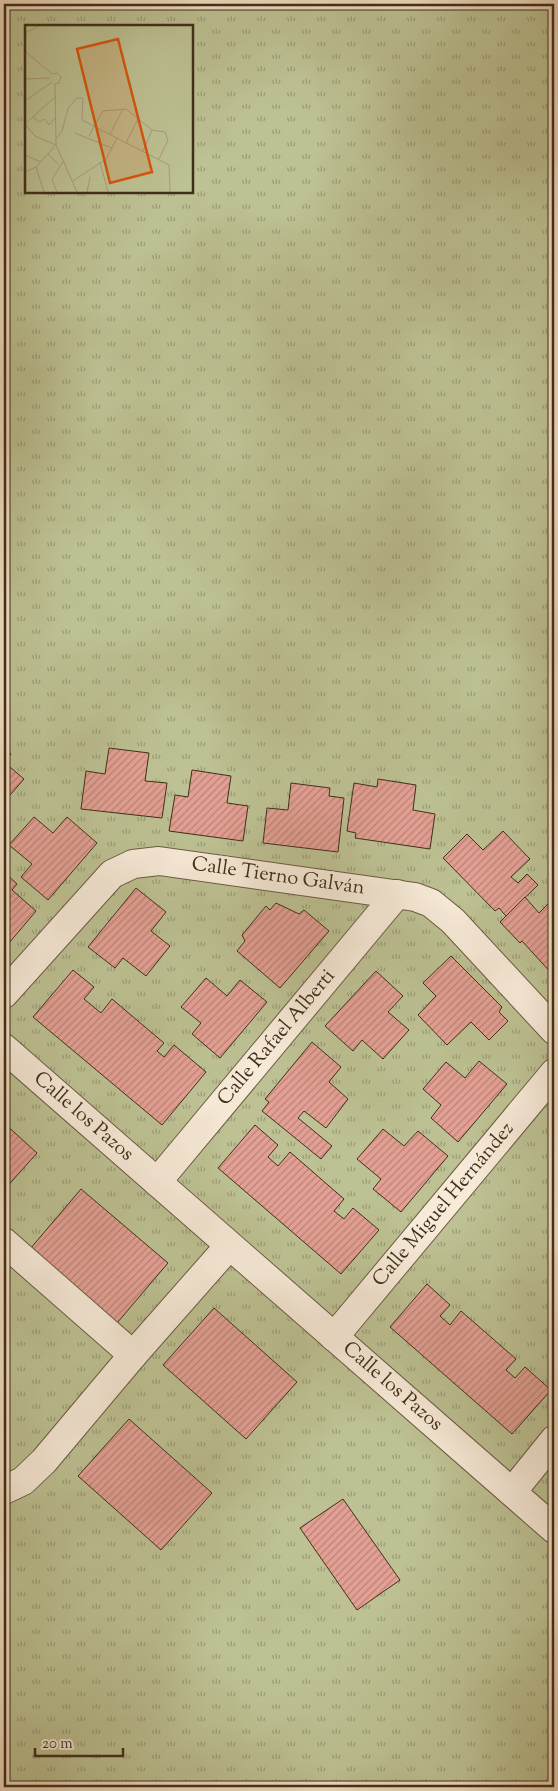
<svg xmlns="http://www.w3.org/2000/svg" width="558" height="1791" font-family="'Sorts Mill Goudy',serif">
<defs>
<pattern id="park-tufts" width="24" height="20" patternUnits="userSpaceOnUse" patternTransform="scale(1.25)"><rect width="24" height="20" fill="#bdc193"/><path d="M3 7l-1-3M5 7V3M7 7l1-3M15 17l-1-3M17 17v-4M19 17l1-3" fill="none" stroke="#9b9d77"/></pattern>
<pattern id="building-hatch" width="6" height="6" patternUnits="userSpaceOnUse" patternTransform="scale(1.25)"><rect width="6" height="6" fill="#e4a094"/><path d="M-1 1l2-2M0 6l6-6M5 7l2-2" fill="none" stroke="#ba8378"/></pattern>
</defs>
<rect width="100%" height="100%" fill="#f3dfc3"/>
<filter id="stains"><feTurbulence type="fractalNoise" baseFrequency=".004" numOctaves="4"/><feColorMatrix values="0 0 0 0 .2 0 0 0 0 .09 0 0 0 0 .02 0 0 0 .5 -.17"/></filter>
<radialGradient id="worn" r=".72"><stop offset=".6" stop-color="#630" stop-opacity="0"/><stop offset="1" stop-color="#630" stop-opacity=".3"/></radialGradient>
<!-- park -->
<path fill="url(#park-tufts)" stroke="#7e7856" fill-rule="evenodd" d="M4 4H554V1787H4ZM26 26H191V191H26Z"/>
<!-- building -->
<g fill="url(#building-hatch)" stroke="#3f2f19">
<polygon points="4,747 11,754 4,762 24,779 4,802"/>
<polygon points="109,748 149,753 145,781 167,783 162,818 81,809 86,771 105,774"/>
<polygon points="192,770 231,776 227,803 248,806 243,841 169,831 175,795 188,797"/>
<polygon points="378,779 416,785 413,810 435,814 430,849 355,838 356,833 347,831 354,783 377,787"/>
<polygon points="291,783 330,788 329,796 344,798 338,852 263,843 267,808 288,810"/>
<polygon points="34,817 53,833 67,817 97,843 48,900 21,877 32,864 9,845"/>
<polygon points="503,831 530,859 511,877 518,883 527,874 538,885 506,916 499,908 495,911 443,858 467,834 483,850"/>
<polygon points="4,872 17,884 12,890 36,911 4,949"/>
<polygon points="136,888 166,912 151,931 170,946 146,976 123,958 115,968 88,947"/>
<polygon points="525,897 539,913 554,898 554,976 522,941 520,943 500,922"/>
<polygon points="276,903 299,914 304,910 329,931 280,988 237,951 245,941 242,935 266,906 270,910"/>
<polygon points="451,956 502,1007 499,1012 508,1021 489,1040 471,1022 447,1045 418,1015 436,996 423,983"/>
<polygon points="73,970 94,987 84,999 101,1013 112,999 164,1043 157,1051 164,1057 174,1045 206,1072 162,1125 33,1017"/>
<polygon points="376,971 403,996 388,1012 409,1030 383,1059 362,1040 353,1051 325,1026"/>
<polygon points="206,978 227,996 240,980 267,1002 220,1058 192,1034 201,1023 181,1007"/>
<polygon points="312,1042 341,1067 329,1082 348,1099 326,1128 304,1111 298,1118 332,1146 321,1159 262,1111 269,1102 265,1099"/>
<polygon points="479,1061 507,1084 458,1142 431,1118 441,1105 423,1089 446,1062 465,1078"/>
<polygon points="4,1123 37,1153 4,1190"/>
<polygon points="255,1125 278,1145 268,1157 278,1166 290,1152 344,1199 334,1211 344,1219 353,1208 379,1230 341,1274 218,1168"/>
<polygon points="383,1129 404,1146 418,1131 448,1156 401,1212 373,1189 381,1179 357,1159"/>
<polygon points="81,1189 168,1263 117,1323 30,1249"/>
<polygon points="427,1284 450,1305 440,1316 450,1325 461,1311 516,1359 506,1370 515,1378 525,1367 551,1390 512,1434 390,1327"/>
<polygon points="214,1308 297,1382 246,1439 163,1365"/>
<polygon points="129,1419 212,1493 161,1550 78,1476"/>
<polygon points="343,1499 400,1580 357,1610 300,1528"/>
</g>
<g fill="none" stroke-linecap="round" stroke-linejoin="round">
<defs>
<g id="street">
<polyline points="4,994 112,874 133,864 159,861 415,897 431,903 453,921 554,1030"/>
<polyline points="4,1048 554,1529"/>
<polyline points="157,1182 397,894"/>
<polyline points="4,1242 133,1355"/>
<polyline points="334,1337 554,1073"/>
<polyline points="4,1490 23,1481 44,1461 133,1355 229,1246"/>
<polyline points="512,1492 554,1440"/>
</g>
</defs>
<!-- street casing -->
<use href="#street" stroke="#6c5b44" stroke-width="30"/>
<!-- street -->
<use href="#street" stroke="#f7ead8" stroke-width="28"/>
</g>
<g text-anchor="middle" dominant-baseline="central" stroke-width="5" stroke-linejoin="round" paint-order="stroke">
<!-- street labels -->
<g font-size="20" fill="#3f2f19" stroke="#f7ead8">
<text transform="translate(278 877) rotate(8)">Calle Tierno Galván</text>
<text transform="translate(277 1038) rotate(-50)">Calle Rafael Alberti</text>
<text transform="translate(83 1117) rotate(41)">Calle los Pazos</text>
<text transform="translate(444 1205) rotate(-50)">Calle Miguel Hernández</text>
<text transform="translate(392 1387) rotate(41)">Calle los Pazos</text>
</g>
</g>
<!-- overview -->
<g transform="translate(25 25)">
<rect width="168" height="168" fill="#f3dfc3"/>
<path d="M0 0H167V167H0Z" fill="#bdc193"/>
<path fill="none" stroke="#ab997f" stroke-width="1" d="M0 8 16 0M0 26 27 49M27 49 32 48 36 52 34 58 30 59M0 54 25 53M30 59 31 120 52 167M0 76 27 57M8 92 14 97 20 94 24 100 31 92M0 99 31 71M0 99 10 111 31 120M50 108 87 123M85 109 98 84M64 111 78 86 101 84 127 105 140 107 143 115 134 134M31 114 37 106 43 83 52 73H58L57 95 144 140 145 167M101 118 114 92M118 126 127 105M23 129 34 140M0 130 16 137M75 137 83 167M11 142 19 167M0 147 11 142 30 121M48 156 81 134 92 113M32 167 27 154 38 137M62 167 65 152"/>
<path fill="#d7550d" fill-opacity="0.15" stroke="#d7550d" stroke-width="2.5" d="M93 14 127 147 85 158 52 24Z"/>
<rect width="168" height="168" fill="none" stroke="#3f2f19" stroke-width="2.5"/>
</g>
<!-- margin -->
<rect width="558" height="1791" fill="none" stroke="#f3dfc3" stroke-width="20"/>
<rect x="5" y="5" width="548" height="1781" fill="none" stroke="#3f2f19" stroke-width="2.5"/>
<rect x="10" y="10" width="538" height="1771" fill="none" stroke="#3f2f19"/>
<!-- scale -->
<path d="M35 1748v8h88v-8" fill="none" stroke="#3f2f19" stroke-width="2.5"/>
<text x="42" y="1748" font-size="15" fill="#3f2f19" stroke="#f7ead8" stroke-width="4" paint-order="stroke">20 m</text>
<rect width="100%" height="100%" filter="url(#stains)"/>
<rect width="100%" height="100%" fill="url(#worn)"/>
</svg>
